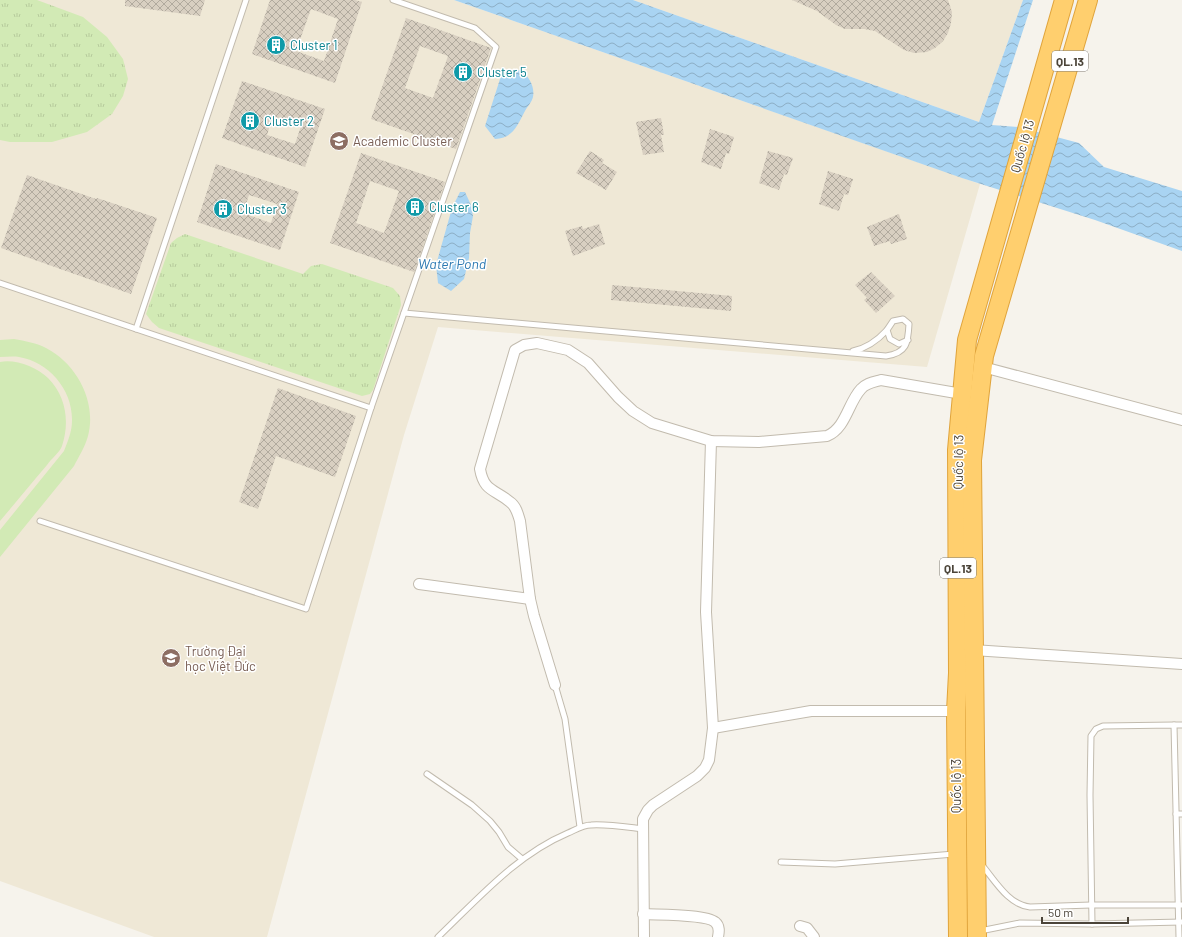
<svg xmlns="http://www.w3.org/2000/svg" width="1182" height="937" font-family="Barlow,sans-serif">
<defs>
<pattern id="grass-tufts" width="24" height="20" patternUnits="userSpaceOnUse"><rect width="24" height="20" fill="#d2eab5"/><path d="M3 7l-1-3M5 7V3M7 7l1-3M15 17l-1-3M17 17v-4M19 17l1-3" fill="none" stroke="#b6ca9c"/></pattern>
<pattern id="water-waves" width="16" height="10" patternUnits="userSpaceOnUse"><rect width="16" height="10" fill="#a9d4f2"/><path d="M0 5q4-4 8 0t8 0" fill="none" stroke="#8caec5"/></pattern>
<pattern id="building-cross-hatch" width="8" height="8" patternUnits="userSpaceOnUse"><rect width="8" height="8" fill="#d8cfc1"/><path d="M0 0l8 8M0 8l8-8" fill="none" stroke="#b1aa9e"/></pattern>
</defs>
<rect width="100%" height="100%" fill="#f6f3ec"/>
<!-- education -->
<g fill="#efe8d6">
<polygon points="0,0 454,0 980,184 927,367 438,327 404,435 267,937 154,937 0,881"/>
<polygon points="633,0 1023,0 979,122"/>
</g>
<!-- grass -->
<g fill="url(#grass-tufts)">
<polygon points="0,0 37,0 83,17 107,37 123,59 128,79 123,96 112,114 87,132 52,142 10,142 0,140"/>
<polygon points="185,234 303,274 311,266 322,264 393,288 400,296 401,305 373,390 370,394 362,396 159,328 152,322 146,314 171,243 177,238"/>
</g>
<!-- park -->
<g fill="#d2eab5">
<path d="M14 339C25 341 37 343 46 348 77 364 97 402 88 436 85 447 79 456 74 466L0 557V530L64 451C68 441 72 431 72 421 73 390 49 362 19 357 13 356 6 357 0 357V340Z"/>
<path d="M0 362C16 359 36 367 48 378 66 396 70 422 62 446 60 452 51 459 47 465 31 484 16 502 0 521Z"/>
</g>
<!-- water -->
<g fill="url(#water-waves)">
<polygon points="454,0 633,0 979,122 1023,0 1033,0 992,125 1019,127 1079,143 1104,167 1182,191 1182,251 1095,220 962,178"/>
<path d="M507 70H521C529 77 535 86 533 97 532 102 527 107 525 111 517 126 513 138 495 139L485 126 500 79Z"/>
<polygon points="460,192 465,192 471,205 473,216 470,233 469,258 464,279 451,291 438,283 436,265 452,208"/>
</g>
<!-- building -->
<g fill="url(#building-cross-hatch)" fill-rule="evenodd">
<polygon points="125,0 205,0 200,16 125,6"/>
<path d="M270 0H355L362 2 335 83 252 54ZM311 9 338 19 324 61 296 51Z"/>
<polygon points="792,0 948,0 952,12 951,23 948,33 943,41 935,48 927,52 914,53 904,50 875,31 864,29 845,29 836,25 817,11"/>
<path d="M406 18 491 48 456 149 371 119ZM420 46 448 56 433 98 405 88Z"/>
<path d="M242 81 325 109 305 167 222 138ZM273 116 301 126 295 144 267 135Z"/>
<polygon points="661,118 664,135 661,135 664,152 643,155 636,122"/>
<polygon points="710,129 734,137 729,154 726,153 721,169 701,162"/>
<polygon points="590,151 604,160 602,163 617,172 606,190 576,173"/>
<polygon points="768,151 793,158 787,175 784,174 779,190 759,183"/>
<path d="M361 153 445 182 414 272 330 243ZM370 181 399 191 384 233 356 223Z"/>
<path d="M216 164 299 192 280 250 197 222ZM249 195 277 204 271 223 243 213Z"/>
<polygon points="828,171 853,179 848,195 844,194 839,211 819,204"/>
<polygon points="27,175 96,199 97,198 157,218 131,294 1,248"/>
<polygon points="899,214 907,239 891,244 890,241 874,246 867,227"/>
<polygon points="599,224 605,244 573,256 565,231 582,226 583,229"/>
<polygon points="871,272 895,296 876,313 864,300 867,298 855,285"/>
<polygon points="612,285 732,296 731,311 611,300"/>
<polygon points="278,388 356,416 335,477 276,456 258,509 239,502"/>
</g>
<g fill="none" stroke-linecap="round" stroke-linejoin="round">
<defs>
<g id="lane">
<polyline points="0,283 371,408"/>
<path d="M404 313 886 356C907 353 908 343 909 324L903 319 893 321 887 330 890 339 899 344 908 340"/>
<polyline points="136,329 246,0"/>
<path d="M853 351C867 348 877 341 887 330"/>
<polyline points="40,521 306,609 371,408 496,47 475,28 393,0"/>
<polyline points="555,685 565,719 580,827"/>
<polyline points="1174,725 1182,725"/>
<polyline points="427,774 472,805 490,821 499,832 508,847 522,859"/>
<polyline points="1176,814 1182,814"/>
<polyline points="781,862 835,864 954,854"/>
<path d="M981 864C994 879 1008 905 1030 907L1091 905H1182"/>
<polyline points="1092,924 1090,795 1091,736 1096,729 1103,726 1174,725 1179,937"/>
<polyline points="980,931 1020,923 1092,924 1182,922"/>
<path d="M438 937C478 899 516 855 568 833 575 830 583 825 591 825 608 824 626 827 643 829"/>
</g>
<g id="street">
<polyline points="983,367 1182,420"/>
<polyline points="419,584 530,599"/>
<polyline points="973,650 1182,664"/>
<path d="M555 685 534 616 530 599 520 521C518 514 516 506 510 502 495 489 484 492 480 469L515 350 524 345 537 343 568 350 588 363 618 397 633 411 652 423 711 441 759 442 827 436C846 428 848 403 861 389 866 383 874 382 881 380L962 394"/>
<polyline points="713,728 811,711 956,711"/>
<path d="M643 914C657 915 706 914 715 922 720 926 719 932 718 937"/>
<polyline points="800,926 807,928 814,937"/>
<polyline points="644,937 643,819 648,810 653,805 697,776 705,768 709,760 713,728 706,612 711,441"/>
</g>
<g id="highway">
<polyline points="958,937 956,711 958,673 957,450 967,340 1064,0"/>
<polyline points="977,937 972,460 984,356 1088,0"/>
</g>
</defs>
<!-- lane casing -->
<use href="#lane" stroke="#c2bbae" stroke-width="7"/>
<!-- street casing -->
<use href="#street" stroke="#c2bbae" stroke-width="12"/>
<!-- highway casing -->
<use href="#highway" stroke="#e0a43c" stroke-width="20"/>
<!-- lane -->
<use href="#lane" stroke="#fff" stroke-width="5"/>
<!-- street -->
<use href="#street" stroke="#fff" stroke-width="10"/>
<!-- highway -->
<use href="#highway" stroke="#ffcf6e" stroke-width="18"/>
</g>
<!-- icons -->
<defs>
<symbol id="building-disc" viewBox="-11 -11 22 22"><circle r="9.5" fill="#0f9aa8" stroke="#fff"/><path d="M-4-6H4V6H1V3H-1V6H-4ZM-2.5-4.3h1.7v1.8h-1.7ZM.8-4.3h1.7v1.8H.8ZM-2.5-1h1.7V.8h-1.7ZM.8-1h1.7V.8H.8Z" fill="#fff"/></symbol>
<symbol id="university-disc" viewBox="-11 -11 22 22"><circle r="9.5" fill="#8d6e63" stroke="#fff"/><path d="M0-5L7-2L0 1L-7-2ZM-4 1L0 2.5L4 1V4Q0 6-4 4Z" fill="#fff"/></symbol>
</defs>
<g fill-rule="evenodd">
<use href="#building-disc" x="265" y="34" width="22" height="22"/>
<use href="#building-disc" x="452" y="61" width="22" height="22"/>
<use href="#building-disc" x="239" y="110" width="22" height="22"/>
<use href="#university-disc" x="328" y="130" width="22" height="22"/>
<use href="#building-disc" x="404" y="196" width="22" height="22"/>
<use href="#building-disc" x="212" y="198" width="22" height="22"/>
<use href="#university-disc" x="160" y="647" width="22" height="22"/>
</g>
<g text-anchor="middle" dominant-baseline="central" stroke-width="3" stroke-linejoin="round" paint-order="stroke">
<!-- shield labels -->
<g fill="#fff" stroke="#817c74" stroke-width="1">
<rect x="1052" y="51" width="36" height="20" rx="3"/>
<rect x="940" y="558" width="36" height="20" rx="3"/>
</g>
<g font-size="12" font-weight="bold" fill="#4b4439">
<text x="1070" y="61">QL.13</text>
<text x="958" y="568">QL.13</text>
</g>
<!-- culture labels -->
<g font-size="13" fill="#0d838f" stroke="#fff" text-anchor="start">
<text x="290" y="45">Cluster 1</text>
<text x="477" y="72">Cluster 5</text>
<text x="264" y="121">Cluster 2</text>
<text x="429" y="207">Cluster 6</text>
<text x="237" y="209">Cluster 3</text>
</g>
<!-- education labels -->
<g font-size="13" fill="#785e54" stroke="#fff" text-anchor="start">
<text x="353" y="141">Academic Cluster</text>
<text x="185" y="651">Trường Đại<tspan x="185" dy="15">học Việt Đức</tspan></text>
</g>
<!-- street labels -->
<g font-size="13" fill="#4b4439" stroke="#fff">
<text transform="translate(1022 146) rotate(-74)">Quốc lộ 13</text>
<text transform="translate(958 462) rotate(-89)">Quốc lộ 13</text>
<text transform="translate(956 786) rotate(-90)">Quốc lộ 13</text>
</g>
<!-- water labels -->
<g font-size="14" font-style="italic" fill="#2e7ab2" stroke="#fff">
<text x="452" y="263">Water Pond</text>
</g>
</g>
<!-- scale -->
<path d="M1042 917v6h86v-6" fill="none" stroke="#4b4439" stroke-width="2"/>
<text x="1048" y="917" font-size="12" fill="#4b4439" stroke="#ffffff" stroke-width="3" paint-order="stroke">50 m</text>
</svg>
